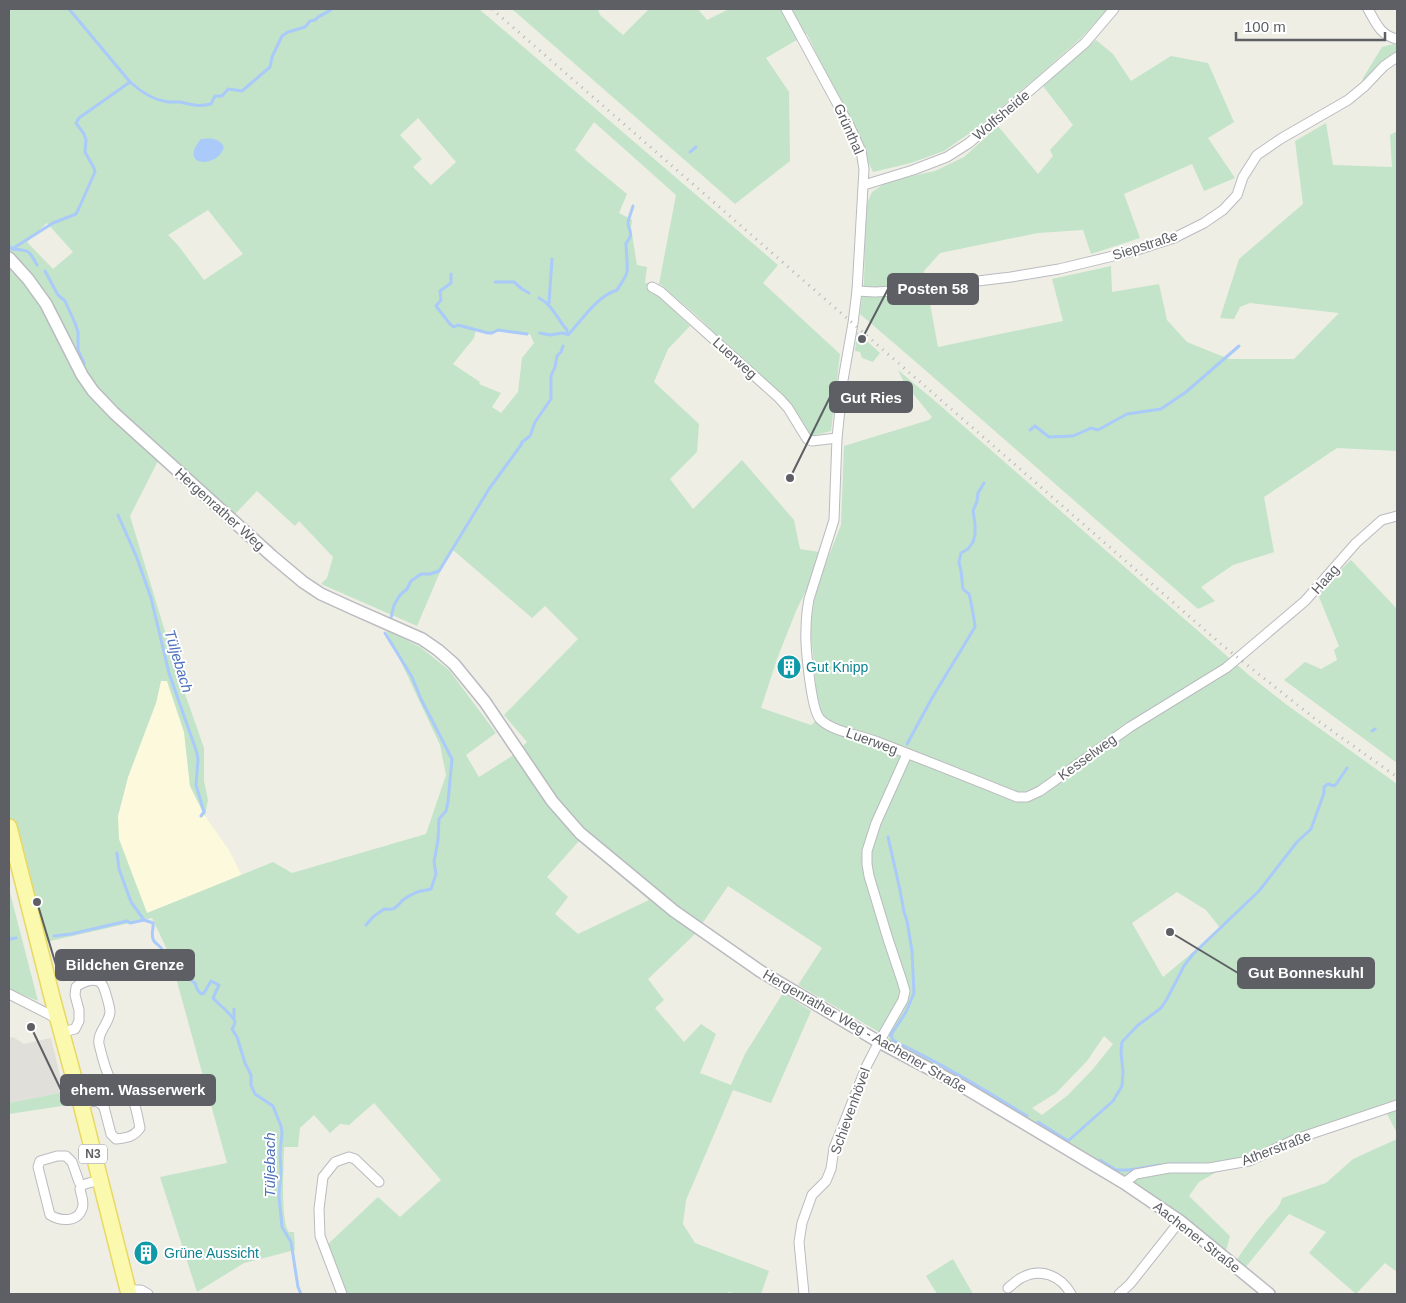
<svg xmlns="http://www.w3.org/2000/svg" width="1406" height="1303" font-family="Helvetica,sans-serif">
<rect width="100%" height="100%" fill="#eeeee5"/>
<!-- commercial -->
<polygon fill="#fcf9dc" points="161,681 167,681 184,732 190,786 205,816 229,850 242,876 147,913 118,839 118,816 128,777 156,703"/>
<!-- industrial -->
<polygon fill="#e0dfd9" points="13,1037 24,1044 51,1038 64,1092 9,1103 9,1038"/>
<!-- green -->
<g fill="#c3e4c8" fill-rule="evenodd">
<path d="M9 9H479L778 265 763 283 840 354 831 431 811 436 795 411 698 317 660 284 654 292 690 326 668 349 654 382 699 424 697 452 670 479 693 509 742 460 794 520 800 549 819 552 810 582 796 611 777 659 761 708 811 725 822 715 817 702 813 654 810 630 814 601 824 568 841 525 844 446 929 420 932 417 905 384 898 370 935 401 1151 590 1250 676 1287 705 1397 784V1133L1387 1114 1371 1117 1220 1170 1199 1182 1189 1196 1230 1236 1226 1251 1177 1211 888 1041 889 1034 879 1032 798 985 822 948 728 886 695 934 648 979 664 1000 655 1008 684 1042 701 1024 716 1034 700 1073 731 1085 745 1054 783 993 811 1011 771 1103 733 1090 686 1200 683 1224 695 1243 769 1271 761 1294H737L729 1292 727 1294H346L327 1245 378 1197 400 1217 441 1180 374 1103 349 1125 340 1124 330 1133 314 1115 300 1128 298 1147H284C284 1164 280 1220 289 1232H294L295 1250 244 1263 197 1292 160 1177 227 1163 170 956 152 918 46 942 24 850H9ZM418 118 456 162 431 185 413 167 422 159 400 135ZM594 122 676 195 659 284 645 283 647 267 637 265 631 228 632 220 619 213 627 194 587 161 575 150ZM208 210 243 254 204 280 177 244 168 235ZM47 223 73 252 53 269 27 242ZM476 330 488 334H492L498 331 530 334 534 343 522 358 518 392 501 413 492 407 501 393 479 384 480 382 453 364 474 338ZM159 459 237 533 236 513 257 491 295 526 299 521 333 557 327 578 321 584 417 626 443 565 453 550 532 618 545 606 578 639 504 715 527 742 512 756 479 777 466 755 496 733 449 670 420 647 386 630 440 745 446 775 426 834 292 873 273 862 147 913 119 839 118 816 128 777 156 703 161 681H167L184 732 190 786 205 816 208 800 204 781V748L177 671 130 516ZM579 841 649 900 578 934 555 914 568 897 547 877ZM1177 892 1206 910 1221 929 1163 977 1132 923ZM1104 1036 1113 1044 1093 1069 1068 1095 1042 1115 1032 1108 1056 1093 1087 1061Z"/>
<polygon points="512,9 598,9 600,15 623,35 649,9 698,9 707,20 729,9 1108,9 1081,38 1037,77 977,128 944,151 911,163 873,172 807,34 766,58 789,92 790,161 735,204"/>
<polygon points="1096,40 1113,54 1131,81 1171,56 1208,63 1234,122 1208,138 1235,178 1204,191 1192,164 1124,194 1140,238 1091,254 1083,230 1038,233 940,253 924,271 938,347 1063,321 1052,279 1111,266 1112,292 1159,284 1167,320 1187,342 1229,359 1294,359 1339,313 1250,303 1240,307 1234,319 1220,318 1239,259 1303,204 1295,141 1326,123 1333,165 1392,167 1390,135 1397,131 1397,451 1337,448 1264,497 1274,552 1233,565 1201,587 1215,601 1198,609 924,369 860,314 864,282 866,205 872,192 884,184 908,177 935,171 964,157 998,126 1038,174 1053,156 1050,150 1073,125 1043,86"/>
<path d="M1397 43V52C1383 58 1373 71 1362 82L1363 78 1382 47Z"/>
<polygon points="857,332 880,353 873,362 862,358 860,352 855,351"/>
<polygon points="1351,560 1397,609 1397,763 1284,680 1305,662 1321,669 1337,660 1334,650 1339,646 1317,592"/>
<polygon points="9,889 38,1001 9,989"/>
<polygon points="64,1092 68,1105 9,1114 9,1103"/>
<path d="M1397 1139V1272L1385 1263 1356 1294 1309 1253 1326 1232 1289 1214 1245 1268 1236 1261C1245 1247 1254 1235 1264 1223 1271 1213 1279 1210 1282 1198L1326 1183 1353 1159Z"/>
<polygon points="953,1259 973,1294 937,1294 926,1276"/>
</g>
<!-- water -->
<path fill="#aacafa" d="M201 139C211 138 219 138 224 147 218 169 177 167 201 139Z"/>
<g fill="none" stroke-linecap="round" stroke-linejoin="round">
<!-- stream -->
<g stroke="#aacafa" stroke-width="3">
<polyline points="69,9 130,82"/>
<polyline points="690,152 696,147"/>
<path d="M9 246 12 249C29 250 29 250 37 265"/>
<path d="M12 249 53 223 76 214 79 208 95 172 94 168 85 152 86 140 84 134 76 123 79 118 130 82C141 92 153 100 168 102 172 102 176 102 180 102 194 105 196 107 211 104L215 96H222L228 89 242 91 270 67 272 57 282 36 288 32 305 27 310 21 315 20C320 14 326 14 332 9"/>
<polyline points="45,271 58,295 65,301 75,323 78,332 78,350 84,363 83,367"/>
<polyline points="451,274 451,283 440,291 441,300 436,306 450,324 454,327 458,325 488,333 492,333 498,330 527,334"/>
<polyline points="495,282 514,282 522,289 529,293"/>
<path d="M539 298C553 305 557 319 567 330V334H568"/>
<polyline points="549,303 552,259"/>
<polyline points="540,333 550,335 562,333 567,334"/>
<path d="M568 335C582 320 597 296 617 290 620 285 626 277 627 272 628 262 626 253 626 243 635 233 628 231 628 223 628 220 632 210 633 206"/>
<polyline points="1030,430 1035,426 1049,437 1073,436 1091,428 1098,430 1127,414 1161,409 1186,392 1239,346"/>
<polyline points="118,515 137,558 151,598 169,673 197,753 198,760 196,785 204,812 201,816"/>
<polyline points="391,618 394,605 400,595 407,589 411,581 421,574 430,574 439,571 489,489 521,445 522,442 530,436 535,422 551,399 551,376 555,367 557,356 561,352 563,346"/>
<polyline points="1372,731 1375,729"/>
<path d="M907 744 932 698 975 627C975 624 970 596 969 594 967 592 965 591 963 589L961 571 959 562 961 553 968 549 973 542 975 534V524L973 511 977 501 978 493 984 483"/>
<polyline points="888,837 900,890 904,912 907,921 912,951 914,993 906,1012 891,1035 893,1040 902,1046"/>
<path d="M117 853 119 869 131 902 144 920 153 923C154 929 150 935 154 941 157 945 161 946 163 951L176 955 178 957 175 967 176 969 195 983 197 989 201 994 204 993 211 981 219 985 213 998C217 1003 234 1016 235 1022 235 1023 233 1028 232 1029L237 1037 245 1063 251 1075V1085L255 1094 273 1106 281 1126 282 1133 280 1153 281 1171 279 1196 282 1227 291 1242 298 1287 301 1294"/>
<path d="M366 925 373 917 384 909C395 910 394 909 401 902 404 898 411 895 415 893 420 890 425 891 431 889L436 874 434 862 438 840 439 819 446 811 448 802 452 759 421 699 412 677 385 633"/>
<polyline points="54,936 71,934 127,921 130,923 144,920"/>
<polyline points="9,939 16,938"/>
<polyline points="234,1009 234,1019"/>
<path d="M902 1045C946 1066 986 1091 1027 1116"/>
<polyline points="1038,1122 1068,1141 1113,1101 1122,1086 1123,1072 1121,1051 1122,1042 1137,1026 1161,1008 1167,999 1184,966 1193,954 1259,891 1297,842 1311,829 1324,793 1324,787 1328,784 1334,786 1337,783 1347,768"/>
<polyline points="1100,1160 1116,1170 1129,1170 1160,1165"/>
<polyline points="1172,1164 1195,1164"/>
</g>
<defs>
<g id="minor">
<path d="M786 9 850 127 861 151 864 169 857 291 853 323 843 380 837 438 834 520 809 599C807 610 806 619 806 630 805 644 811 710 820 719 831 731 859 735 875 741 922 759 970 778 1017 797H1027L1040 791 1130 727 1226 668 1305 601 1356 543 1382 520 1397 516"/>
<path d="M1368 9C1376 23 1380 35 1397 39"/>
<polyline points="864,185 913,170 947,157 969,143 1085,43 1114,9"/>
<polyline points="652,287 661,292 779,398 788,408 807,439 812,441 837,438"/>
<polyline points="857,291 875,292 895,291 1011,277 1059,269 1134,251 1174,238 1204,223 1223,210 1237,195 1243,177 1257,155 1282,138 1348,100 1365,86 1384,66 1397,57"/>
<polyline points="9,994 58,1019"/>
<path d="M62 1032 75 1029 79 1021V1010L75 995 76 987C82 982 98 975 103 986 105 990 110 1007 110 1012 109 1024 97 1032 99 1044 102 1056 107 1079 116 1087 122 1092 130 1094 133 1101 137 1109 138 1119 140 1128 134 1137 126 1138 116 1139L111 1134 104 1107 100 1103 95 1101 81 1104"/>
<polyline points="1124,1183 1136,1174 1169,1168 1209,1168 1249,1161 1296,1139 1397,1105"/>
<path d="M82 1185 79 1182 72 1162 66 1156H57L40 1161 38 1167 50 1215C60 1221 77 1223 82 1209 85 1203 81 1195 80 1189L82 1185 99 1180"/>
<path d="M1008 1288C1012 1285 1016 1281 1021 1278 1041 1267 1061 1276 1071 1294"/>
<polyline points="128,1290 141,1290 148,1294"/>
<polyline points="342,1294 320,1236 319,1209 323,1177 335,1162 349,1157 355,1159 379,1182"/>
<polyline points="804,1294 799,1242 802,1223 812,1195 826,1181 831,1169 834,1148 867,1065 879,1042 903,1000 905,991 902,981 888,939 869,876 867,864 867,851 876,823 907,754"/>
<polyline points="1119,1294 1130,1284 1180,1221"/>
</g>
<polyline id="tertiary" points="9,258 28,279 46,304 82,375 93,391 114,413 272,556 303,582 321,594 354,609 422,639 438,650 454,664 485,702 552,801 580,833 674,911 760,971 879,1042 960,1085 1124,1183 1180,1221 1269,1294"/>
<polyline id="primary" points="9,827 53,1001 81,1104 129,1294"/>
</defs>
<!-- minor casing -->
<use href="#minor" stroke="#babbc0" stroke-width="11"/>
<!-- tertiary casing -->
<use href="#tertiary" stroke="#babbc0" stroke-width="14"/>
<!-- primary casing -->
<use href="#primary" stroke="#e8d864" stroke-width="18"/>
<!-- minor -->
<use href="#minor" stroke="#fff" stroke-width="9"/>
<!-- tertiary -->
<use href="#tertiary" stroke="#fff" stroke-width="11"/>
<!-- primary -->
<use href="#primary" stroke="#faf9ae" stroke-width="15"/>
<!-- rail -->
<polyline stroke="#b5b6b6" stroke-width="3" stroke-dasharray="1 6" stroke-linecap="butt" points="492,9 1222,645 1314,718 1397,777"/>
</g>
<!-- icons -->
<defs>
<symbol id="building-disc" viewBox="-11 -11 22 22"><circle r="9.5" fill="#0f9aa8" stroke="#fff"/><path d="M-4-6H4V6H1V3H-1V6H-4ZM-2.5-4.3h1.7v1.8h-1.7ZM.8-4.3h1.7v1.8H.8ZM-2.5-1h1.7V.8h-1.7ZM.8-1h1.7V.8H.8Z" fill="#fff"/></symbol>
</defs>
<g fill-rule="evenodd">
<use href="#building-disc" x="775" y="653" width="28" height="28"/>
<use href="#building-disc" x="132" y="1239" width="28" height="28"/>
</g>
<g text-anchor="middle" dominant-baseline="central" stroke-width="4" stroke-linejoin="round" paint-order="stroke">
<!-- shield labels -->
<rect fill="#fff" stroke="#8e8f92" stroke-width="1" x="79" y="1144.5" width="28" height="19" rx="4"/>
<g font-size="12" font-weight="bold" fill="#5d5f64">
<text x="93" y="1154">N3</text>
</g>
<!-- street labels -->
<g font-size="14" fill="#5d5f64" stroke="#fff">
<text transform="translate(1001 115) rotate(-40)">Wolfsheide</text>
<text transform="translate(849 129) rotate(66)">Grünthal</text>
<text transform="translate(1145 245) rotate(-18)">Siepstraße</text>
<text transform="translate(735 358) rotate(42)">Luerweg</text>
<text transform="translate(220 509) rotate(42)">Hergenrather Weg</text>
<text transform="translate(1325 579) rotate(-49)">Haag</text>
<text transform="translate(872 741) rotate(20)">Luerweg</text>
<text transform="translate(1087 757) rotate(-36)">Kesselweg</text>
<text transform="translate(865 1031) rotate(30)">Hergenrather Weg - Aachener Straße</text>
<text transform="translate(850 1111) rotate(-70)">Schievenhövel</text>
<text transform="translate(1276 1148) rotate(-21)">Atherstraße</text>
<text transform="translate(1197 1237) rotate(38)">Aachener Straße</text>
</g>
<!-- culture labels -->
<g font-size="14" fill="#0d838f" stroke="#fff" text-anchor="start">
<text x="806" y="667">Gut Knipp</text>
<text x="164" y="1253">Grüne Aussicht</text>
</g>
<!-- water labels -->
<g font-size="15" font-style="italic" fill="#4d72bc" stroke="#fff">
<text transform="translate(179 661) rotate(73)">Tüljebach</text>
<text transform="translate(269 1165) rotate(-90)">Tüljebach</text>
</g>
</g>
<!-- callouts -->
<path fill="none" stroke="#5d5f64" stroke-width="2" d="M862 339L888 289M790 478L830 397M37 902L56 965M1170 932L1238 973M31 1027L61 1090"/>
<g fill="#5d5f64" stroke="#fff" stroke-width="2">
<circle cx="862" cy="339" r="5"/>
<circle cx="790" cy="478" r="5"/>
<circle cx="37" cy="902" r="5"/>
<circle cx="1170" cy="932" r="5"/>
<circle cx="31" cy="1027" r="5"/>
</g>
<g fill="#5d5f64" stroke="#5d5f64" stroke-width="2">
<rect x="888" y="274" width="90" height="30" rx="5"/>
<rect x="830" y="382" width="82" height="30" rx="5"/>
<rect x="56" y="950" width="138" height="30" rx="5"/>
<rect x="1238" y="958" width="136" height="30" rx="5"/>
<rect x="61" y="1075" width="154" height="30" rx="5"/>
</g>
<g font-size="15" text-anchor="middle" font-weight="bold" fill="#fff">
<text x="933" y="294">Posten 58</text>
<text x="871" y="403">Gut Ries</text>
<text x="125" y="970">Bildchen Grenze</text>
<text x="1306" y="978">Gut Bonneskuhl</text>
<text x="138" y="1095">ehem. Wasserwerk</text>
</g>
<!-- border -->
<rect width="1406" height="1303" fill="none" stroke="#5d5f64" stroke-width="20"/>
<!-- scale -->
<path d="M1236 32v8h149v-8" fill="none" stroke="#5d5f64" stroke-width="2.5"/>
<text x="1244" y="32" font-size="15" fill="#5d5f64" stroke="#ffffff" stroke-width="4" paint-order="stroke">100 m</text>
</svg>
